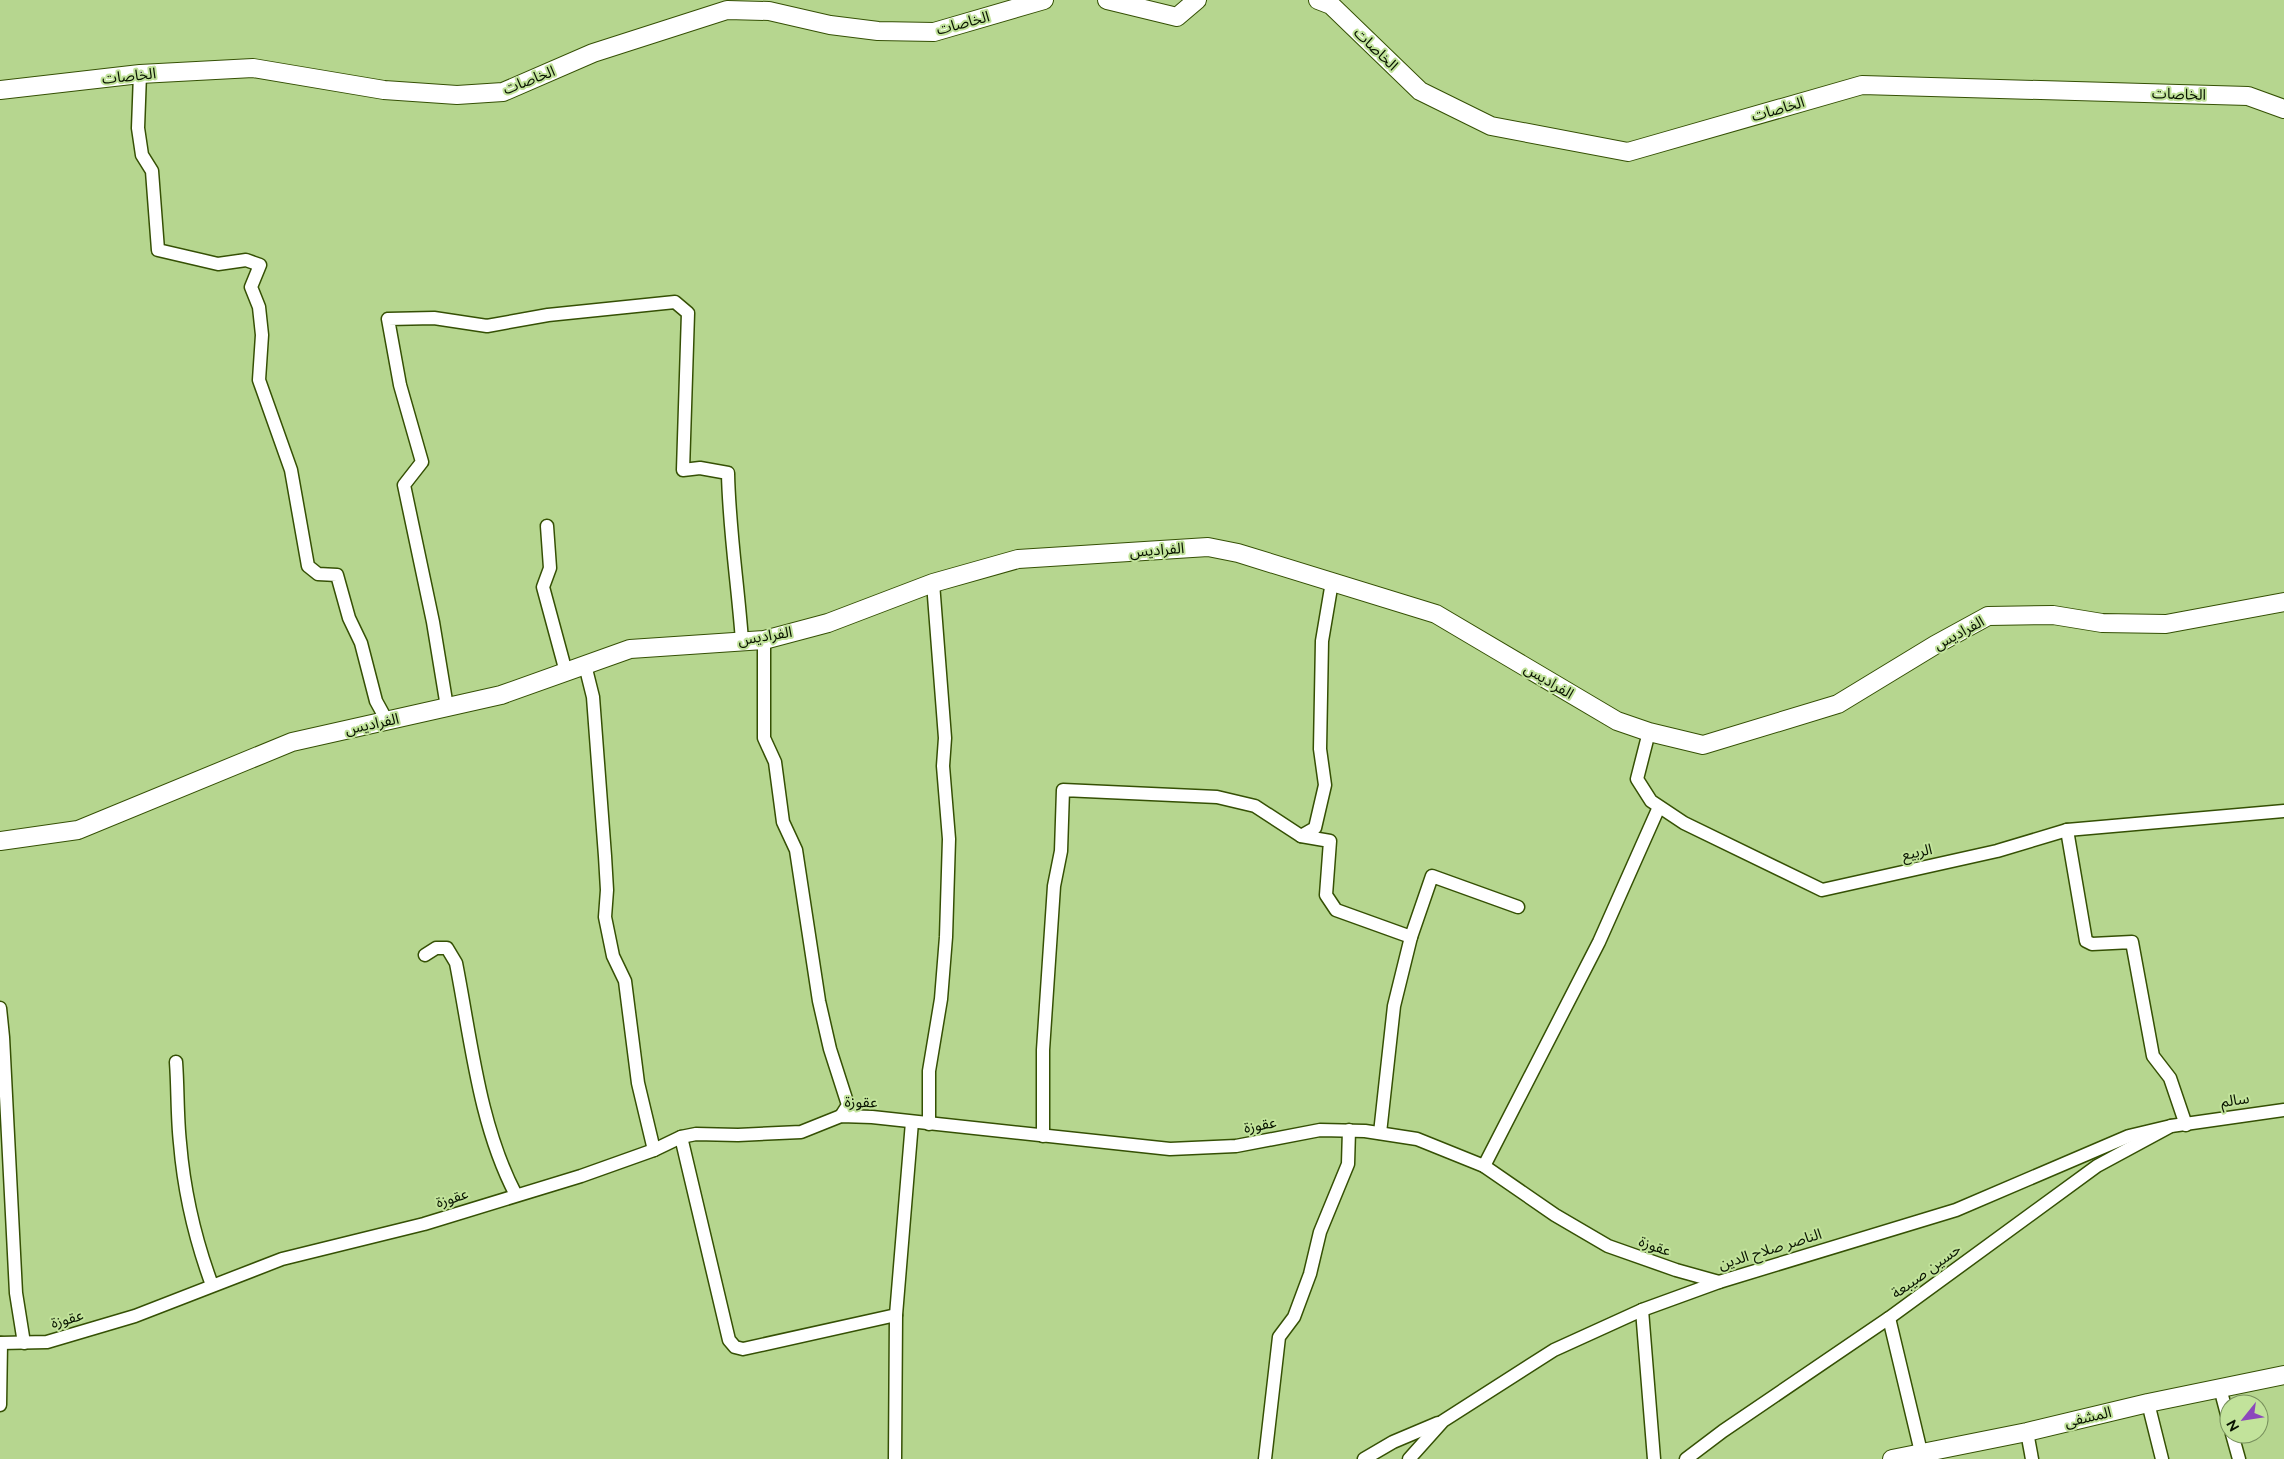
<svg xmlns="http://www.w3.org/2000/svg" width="2284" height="1459" font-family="Raleway,'Noto Sans Arabic',sans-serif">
<rect width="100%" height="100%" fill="#b6d68f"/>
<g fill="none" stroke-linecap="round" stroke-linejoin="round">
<defs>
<g id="street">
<polyline points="140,74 138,128 142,155 152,171 158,250 218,264 246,260 260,265 251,287 259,307 262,335 259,380 291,470 308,566 318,574 337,575 349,618 361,643 376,701 387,721"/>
<polyline points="547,526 550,568 543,587 566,672"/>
<polyline points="764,640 764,738 775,762 783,822 796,850 819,1001 830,1049 848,1105 841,1116"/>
<polyline points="585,665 593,697 605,856 607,890 605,917 613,956 625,981 638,1083 654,1150"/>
<path d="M447 707 433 622 404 485 422 462 400 385 388 319 434 318 487 326 548 315 675 302 688 313 683 470 700 468 728 473C729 529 738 585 742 641"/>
<polyline points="1649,732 1637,779 1651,801 1684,823 1822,890 1997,851 2067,830 2284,811"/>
<polyline points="2067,830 2086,941 2092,944 2132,942 2153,1056 2170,1078 2186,1125"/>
<polyline points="1301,836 1315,828 1325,785 1320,749 1322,641 1332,582"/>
<polyline points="1411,937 1432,876 1518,907"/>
<path d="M425 955 436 948H447L456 963C471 1039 479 1125 516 1195"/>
<polyline points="0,1008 3,1037 16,1293 24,1343"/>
<path d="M176 1062C178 1089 177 1116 180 1143 184 1191 195 1239 212 1285"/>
<polyline points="929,1124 929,1071 941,999 946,937 949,839 943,766 945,738 933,583"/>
<polyline points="1043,1136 1043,1050 1054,886 1061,851 1063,790 1217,797 1255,806 1301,836 1330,841 1326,895 1336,910 1411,937 1394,1006 1380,1133"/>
<polyline points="681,1137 729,1340 735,1347 743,1349 896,1315 912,1122"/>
<polyline points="1484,1166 1599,942 1659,807"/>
<polyline points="1642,1310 1654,1459"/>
<polyline points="1889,1318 1921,1452"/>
<polyline points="0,1343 47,1342 135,1316 282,1259 424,1224 581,1176 654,1150 681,1137 696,1134 738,1135 801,1132 841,1116 872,1117 1170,1149 1236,1146 1320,1130 1365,1131 1417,1139 1484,1166 1555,1215 1608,1246 1676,1270 1719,1282"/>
<polyline points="2220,1388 2229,1422"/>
<polyline points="2148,1403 2162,1459"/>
<polyline points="0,1405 1,1343"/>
<polyline points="2027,1432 2032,1459"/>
<polyline points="2232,1434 2239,1459"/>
<polyline points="895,1459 896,1315"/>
<polyline points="1265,1459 1279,1337 1294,1317 1310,1274 1320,1232 1348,1164 1349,1130"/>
<polyline points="1364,1459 1393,1442 1438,1423"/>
<polyline points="1409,1459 1443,1421 1554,1350 1642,1310 1719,1282 1956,1210 2129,1136 2171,1126"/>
<polyline points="1686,1459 1723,1431 1889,1318 2097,1166 2171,1126 2284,1110"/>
</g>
<g id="secondary">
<polyline points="1107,0 1177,17 1197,0"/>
<polyline points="1318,0 1331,5 1420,91 1491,126 1628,152 1862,85 2248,96 2284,109"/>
<polyline points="0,90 140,74 253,68 384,90 457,95 503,92 593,53 727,10 769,11 830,25 878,31 934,32 1044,0"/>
<polyline points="0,841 78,830 292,742 501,695 630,649 764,640 828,623 933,583 1018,559 1208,547 1238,553 1436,614 1617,721 1649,732 1703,745 1838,704 1935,645 1988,616 2053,615 2102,623 2166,624 2284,602"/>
<polyline points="1892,1459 2027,1432 2148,1403 2284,1375"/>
</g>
</defs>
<!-- street casing -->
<use href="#street" stroke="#355004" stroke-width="15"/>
<!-- secondary casing -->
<use href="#secondary" stroke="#355004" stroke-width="20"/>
<!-- street -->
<use href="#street" stroke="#fff" stroke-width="12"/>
<!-- secondary -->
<use href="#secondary" stroke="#fff" stroke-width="18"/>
</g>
<g text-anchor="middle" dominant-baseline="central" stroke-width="4" stroke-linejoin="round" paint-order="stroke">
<!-- street labels -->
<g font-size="15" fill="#091400" stroke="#c2e39b">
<text transform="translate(963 23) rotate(-15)">الخاصات</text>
<text transform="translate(1376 49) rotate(44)">الخاصات</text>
<text transform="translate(129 76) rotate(-6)">الخاصات</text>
<text transform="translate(529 80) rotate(-21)">الخاصات</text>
<text transform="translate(2179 94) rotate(2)">الخاصات</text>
<text transform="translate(1778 109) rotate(-16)">الخاصات</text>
<text transform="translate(1157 550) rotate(-4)">الفراديس</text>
<text transform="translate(1959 633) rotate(-28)">الفراديس</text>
<text transform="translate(765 636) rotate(-9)">الفراديس</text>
<text transform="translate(1549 681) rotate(31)">الفراديس</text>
<text transform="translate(372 724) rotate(-12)">الفراديس</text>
<text transform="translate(1917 852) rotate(-12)">الربيع</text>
<text transform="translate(2235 1100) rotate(-8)">سالم</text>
<text transform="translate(861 1102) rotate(1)">عقوزة</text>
<text transform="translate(1260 1125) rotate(-11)">عقوزة</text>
<text transform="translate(452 1198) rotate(-18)">عقوزة</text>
<text transform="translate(1655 1246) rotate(19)">عقوزة</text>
<text transform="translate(1770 1249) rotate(-17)">الناصر صلاح الدين</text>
<text transform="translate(1926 1271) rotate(-36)">حسين صيبعة</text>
<text transform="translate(67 1319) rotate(-16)">عقوزة</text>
<text transform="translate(2088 1417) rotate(-13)">المشفى</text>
</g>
</g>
<!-- north arrow -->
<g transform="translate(2244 1419) rotate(240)"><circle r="24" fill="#c2e39b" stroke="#78905d"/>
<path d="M0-4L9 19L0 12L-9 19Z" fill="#8c48bc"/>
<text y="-8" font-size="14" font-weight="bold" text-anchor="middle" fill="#091400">N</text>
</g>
</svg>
